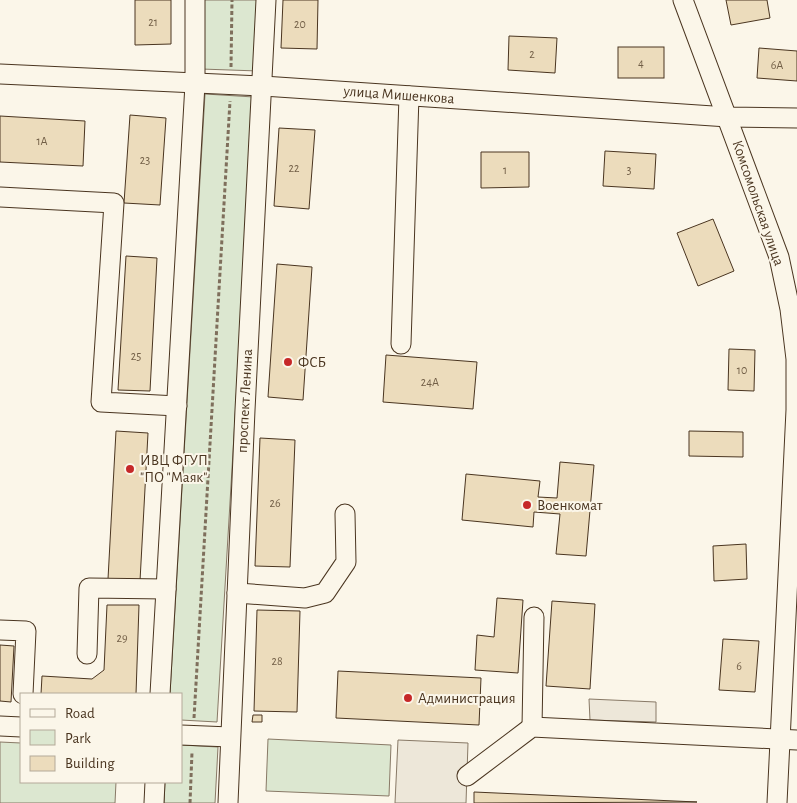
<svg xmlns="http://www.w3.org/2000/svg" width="797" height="803" font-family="'Alegreya Sans',sans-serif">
<rect width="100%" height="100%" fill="#fbf6e9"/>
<!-- green -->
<g fill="#dce7d0" stroke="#887966">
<polygon points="203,0 259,0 258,71 201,69"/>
<polygon points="205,94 254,97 217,722 181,720 181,694 170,694"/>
<polygon points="268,739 391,745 389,796 266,791"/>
<polygon points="0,742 21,743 21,782 116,782 115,803 0,803"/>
<polygon points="181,745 218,747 215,803 164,803 165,782 181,782"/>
</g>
<!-- parking -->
<g fill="#ede7d9" stroke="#887966">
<polygon points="589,699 656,702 656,722 590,720"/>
<polygon points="398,740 468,743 466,803 395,803"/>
</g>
<!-- building -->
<g fill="#ecdcbc" stroke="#4a3520">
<polygon points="135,0 171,0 171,44 135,45"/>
<polygon points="283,0 318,0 317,49 281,48"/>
<polygon points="726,0 767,0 770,18 731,25"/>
<polygon points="509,36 557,38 555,73 508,70"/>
<rect x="618" y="47" width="46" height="31"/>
<polygon points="759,48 797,51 797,81 757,78"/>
<polygon points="130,115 166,118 160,205 124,203"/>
<polygon points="0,116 85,121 83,166 0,162"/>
<polygon points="279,128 315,130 309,209 274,206"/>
<polygon points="605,151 656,154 654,189 603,186"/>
<polygon points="481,152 529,152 529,187 481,188"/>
<polygon points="713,219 734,271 698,286 677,233"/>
<polygon points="126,256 157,258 150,391 118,390"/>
<polygon points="277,264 312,267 303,400 268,397"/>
<polygon points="729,349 755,350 754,391 728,390"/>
<polygon points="386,355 477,362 473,409 383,402"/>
<polygon points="116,431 148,433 140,581 108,579"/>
<polygon points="689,431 743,432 743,457 689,456"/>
<polygon points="260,438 295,440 290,567 255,566"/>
<polygon points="560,462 594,465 586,556 556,554 560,514 534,512 533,527 462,520 466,474 540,481 538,497 557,498"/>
<polygon points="746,544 747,579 714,581 713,546"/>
<polygon points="497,598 523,600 518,673 475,670 477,635 494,637"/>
<polygon points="552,601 595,604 590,689 546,686"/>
<polygon points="107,605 139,605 136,694 41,694 42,676 92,679 104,670"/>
<polygon points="257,610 300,611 297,712 254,711"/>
<polygon points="723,639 759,641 755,692 719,690"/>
<polygon points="0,645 14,646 11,702 0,701"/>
<polygon points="338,671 481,678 479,725 336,718"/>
<polygon points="253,715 262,715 262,722 252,722"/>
<polygon points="474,792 697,802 474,803"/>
</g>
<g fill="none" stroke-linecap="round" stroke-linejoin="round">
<defs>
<g id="minor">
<polyline points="683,0 779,257 790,309 796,359 796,410 777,803"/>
<polyline points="0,74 263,86 728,117 797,118"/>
<polyline points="0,197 114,203 101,402 177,406"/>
<polyline points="401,344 409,96"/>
<polyline points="237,593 305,598 325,593 346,562 345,514"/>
<polyline points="0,630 26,631 23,694"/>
<polyline points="87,654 89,588 166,589"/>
<polyline points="160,694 195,84 195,0"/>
<polyline points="0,726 21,727"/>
<polyline points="532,727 534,617"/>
<polyline points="181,735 230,737"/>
<polyline points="467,776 532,727 797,740"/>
<polyline points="154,803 155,782"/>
<polyline points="228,803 245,410 266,0"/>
</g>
</defs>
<!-- minor casing -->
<use href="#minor" stroke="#4a3520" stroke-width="21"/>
<!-- path -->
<g stroke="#7f6f5c" stroke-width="3" stroke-dasharray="4 2.5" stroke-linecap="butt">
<polyline points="231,67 232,0"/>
<polyline points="194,718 230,101"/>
<polyline points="190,803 192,752"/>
</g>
<!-- minor -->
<use href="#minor" stroke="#fbf6e9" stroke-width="19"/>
</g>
<!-- markers -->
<g fill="#c62828" stroke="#fbf6e9" stroke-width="2">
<circle cx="288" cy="362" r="5"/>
<circle cx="130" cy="469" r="5"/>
<circle cx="527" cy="505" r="5"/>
<circle cx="408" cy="698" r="5"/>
</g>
<g text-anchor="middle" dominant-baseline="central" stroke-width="4" stroke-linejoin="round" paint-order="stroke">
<!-- number labels -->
<g font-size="12" fill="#725f47">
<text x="153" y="22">21</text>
<text x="300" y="24">20</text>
<text x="532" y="54">2</text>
<text x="641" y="63">4</text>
<text x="777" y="65">6А</text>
<text x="42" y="141">1А</text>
<text x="145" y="160">23</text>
<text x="294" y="168">22</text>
<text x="505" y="170">1</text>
<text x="629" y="170">3</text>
<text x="136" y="356">25</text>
<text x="742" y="370">10</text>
<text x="430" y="382">24А</text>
<text x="275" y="503">26</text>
<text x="122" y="638">29</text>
<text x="277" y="661">28</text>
<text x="739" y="666">6</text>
</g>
<!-- street labels -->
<g font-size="15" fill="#4a3520" stroke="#fbf6e9">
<text transform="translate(399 95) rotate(4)">улица Мишенкова</text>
<text transform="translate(758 203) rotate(71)">Комсомольская улица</text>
<text transform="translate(245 401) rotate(-87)">проспект Ленина</text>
</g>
<!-- poi labels -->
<g font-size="15" fill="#4a3520" stroke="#fbf6e9" text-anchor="start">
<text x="298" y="362">ФСБ</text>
<text x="140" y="460">ИВЦ ФГУП<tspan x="140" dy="17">"ПО "Маяк"</tspan></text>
<text x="537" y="505">Военкомат</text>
<text x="418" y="698">Администрация</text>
</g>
</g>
<!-- legend -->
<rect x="20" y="693" width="162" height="90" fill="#fbf6e9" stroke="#b4a999"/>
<rect x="30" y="709" width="25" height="8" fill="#fbf6e9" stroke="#b4a999"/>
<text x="65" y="718" font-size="15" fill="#4a3520">Road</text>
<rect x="30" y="730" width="25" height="15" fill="#dce7d0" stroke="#b4a999"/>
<text x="65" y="743" font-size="15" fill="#4a3520">Park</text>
<rect x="30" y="756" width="25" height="15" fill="#ecdcbc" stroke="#b4a999"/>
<text x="65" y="768" font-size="15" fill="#4a3520">Building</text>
</svg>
